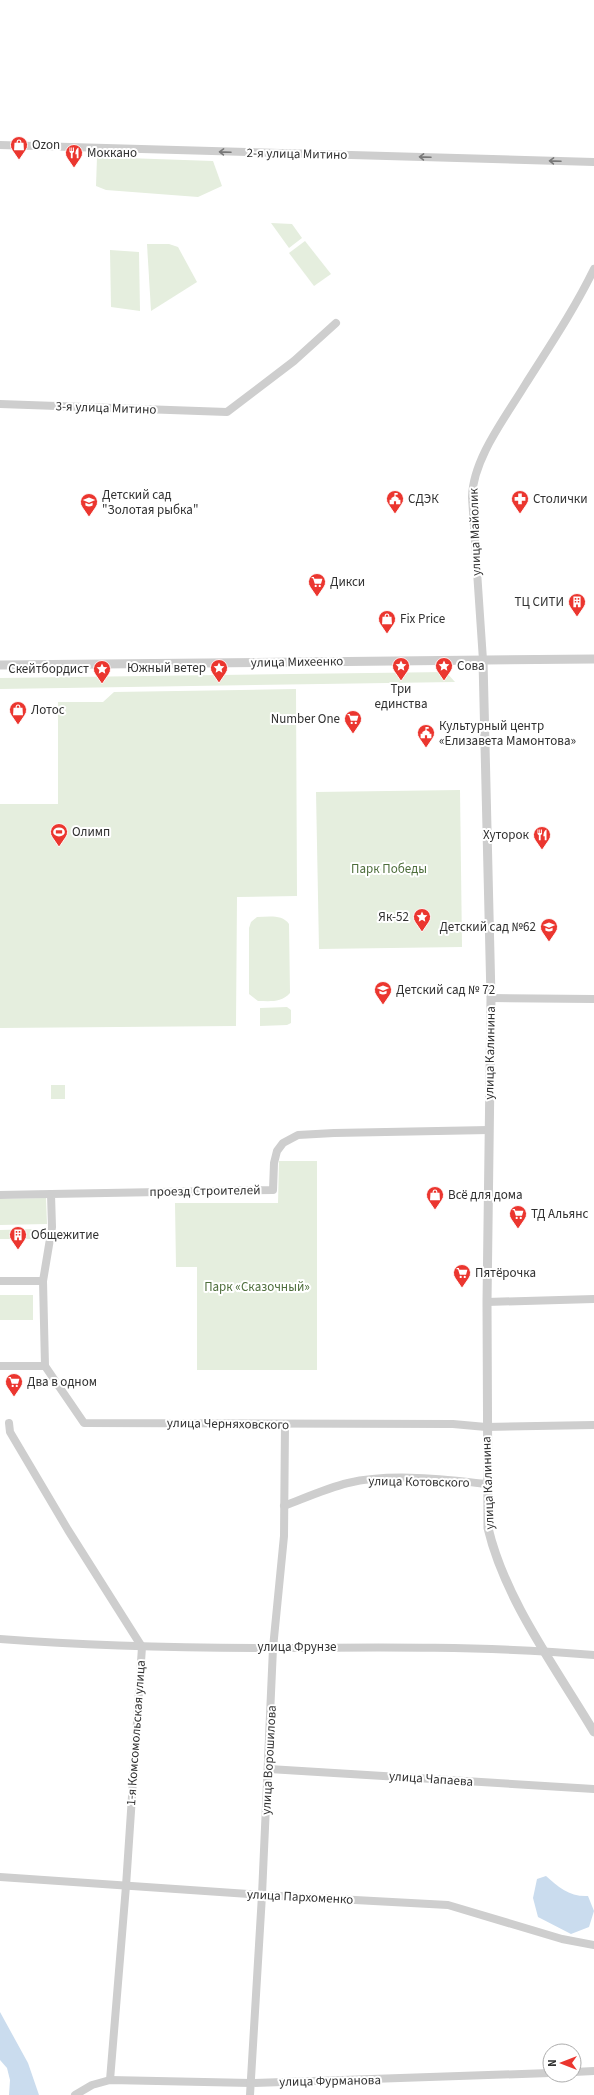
<svg xmlns="http://www.w3.org/2000/svg" width="594" height="2095" font-family="'Source Sans 3',sans-serif">
<rect width="100%" height="100%" fill="#fff"/>
<!-- green -->
<g fill="#e5eede">
<polygon points="97,157 213,161 222,186 198,197 106,190 96,186"/>
<polygon points="271,223 292,224 302,238 289,248"/>
<polygon points="305,241 331,274 314,286 289,253"/>
<polygon points="147,244 169,244 178,247 197,282 151,311"/>
<polygon points="110,250 139,252 140,311 111,307"/>
<polygon points="446,672 455,682 0,689 0,678"/>
<polygon points="296,689 297,896 237,897 236,1026 0,1028 0,804 58,804 58,702 103,702 114,692"/>
<polygon points="460,790 462,947 319,949 316,792"/>
<path d="M257 917C268 917 282 914 289 924L290 993C281 1003 270 1001 258 1001L249 994V928L251 922Z"/>
<polygon points="287,1007 291,1010 291,1023 287,1025 260,1026 260,1008"/>
<rect x="51" y="1085" width="14" height="14"/>
<polygon points="279,1161 317,1161 317,1370 197,1370 197,1267 176,1267 175,1203 278,1203"/>
<polygon points="46,1198 47,1224 0,1225 0,1199"/>
<polygon points="36,1229 36,1239 0,1239 0,1230"/>
<rect x="0" y="1295" width="33" height="25"/>
</g>
<!-- water -->
<g fill="#cadcee">
<path d="M546 1876C558 1887 570 1897 588 1896L594 1911 589 1927 571 1934 538 1917 533 1898 537 1879Z"/>
<polygon points="0,2012 28,2063 39,2095 9,2095 10,2080 7,2068 0,2060"/>
</g>
<g fill="none" stroke-linecap="round" stroke-linejoin="round">
<!-- minor -->
<g stroke="#cecece" stroke-width="8">
<polyline points="0,145 594,162"/>
<polyline points="0,404 227,412 294,361 336,323"/>
<path d="M483 660 472 497C473 459 505 418 525 385 549 347 574 310 594 269"/>
<polyline points="491,998 594,999"/>
<polyline points="0,1195 51,1194"/>
<polyline points="0,1281 43,1281"/>
<polyline points="487,1302 594,1299"/>
<polyline points="0,1366 45,1366 84,1423 453,1424 486,1427 594,1425"/>
<polyline points="45,1366 43,1281 52,1227 51,1194 273,1190 274,1163 277,1151 283,1143 298,1135 334,1133 489,1130"/>
<polyline points="9,1423 10,1432 68,1530 142,1647 126,1886 110,2080"/>
<path d="M284 1506C305 1498 327 1488 348 1483 389 1473 445 1479 486 1484"/>
<path d="M0 1639C91 1646 183 1648 274 1648 381 1647 488 1646 594 1655"/>
<polyline points="269,1769 594,1789"/>
<polyline points="0,1877 262,1895 448,1905 562,1939 594,1945"/>
<polyline points="574,2072 594,2071"/>
<polyline points="75,2095 92,2085 110,2080 251,2083 550,2073"/>
<polyline points="250,2095 262,1895 273,1648 284,1536 285,1425"/>
</g>
<!-- tertiary -->
<g stroke="#cecece" stroke-width="9">
<path d="M483 660 491 998 487 1302 488 1528C505 1600 556 1668 594 1732"/>
<polyline points="0,665 594,659"/>
</g>
</g>
<!-- one-way arrows -->
<defs><path id="oneway-shaft" d="M-6 0H5M1.5-3L5.5 0L1.5 3" fill="none" stroke-width="1.6" stroke-linecap="round" stroke-linejoin="round"/></defs>
<g stroke="#787878">
<use href="#oneway-shaft" transform="translate(225 152) rotate(-178)"/>
<use href="#oneway-shaft" transform="translate(425 157) rotate(-178)"/>
<use href="#oneway-shaft" transform="translate(555 161) rotate(-178)"/>
</g>
<!-- icons -->
<defs>
<symbol id="shop-pin" viewBox="-11 -11 22 30"><path d="M0 17L-7.5 6A9.5 9.5 0 1 1 7.5 6Z" fill="#eb362f" stroke="#fff"/><path d="M-5-2.5h2.3a2.7 3.5 0 0 1 5.4 0H5L5.5 6h-11ZM-1.5-2.5h3a1.5 2.3 0 0 0-3 0Z" fill="#fff"/></symbol>
<symbol id="restaurant-pin" viewBox="-11 -11 22 30"><path d="M0 17L-7.5 6A9.5 9.5 0 1 1 7.5 6Z" fill="#eb362f" stroke="#fff"/><path d="M-5-6h1v4h1v-4h1v4h1v-4h1v5L-1.5 .5V6h-2V.5L-5-1ZM5-6V6H3V1.5H1.5Q1.5-4 5-6Z" fill="#fff"/></symbol>
<symbol id="civic-pin" viewBox="-11 -11 22 30"><path d="M0 17L-7.5 6A9.5 9.5 0 1 1 7.5 6Z" fill="#eb362f" stroke="#fff"/><path d="M-.6-6.5H3V-4.5H.6V-3L4-1V1h2V6H-6V1h2V-1L-.6-3ZM-1.2 2.5V6h2.4V2.5Z" fill="#fff"/></symbol>
<symbol id="pharmacy-pin" viewBox="-11 -11 22 30"><path d="M0 17L-7.5 6A9.5 9.5 0 1 1 7.5 6Z" fill="#eb362f" stroke="#fff"/><path d="M-2-6h4v4h4v4h-4v4h-4v-4h-4v-4h4Z" fill="#fff"/></symbol>
<symbol id="school-pin" viewBox="-11 -11 22 30"><path d="M0 17L-7.5 6A9.5 9.5 0 1 1 7.5 6Z" fill="#eb362f" stroke="#fff"/><path d="M0-5L7-2L0 1L-7-2ZM-4 1L0 2.5L4 1V4Q0 6-4 4Z" fill="#fff"/></symbol>
<symbol id="supermarket-pin" viewBox="-11 -11 22 30"><path d="M0 17L-7.5 6A9.5 9.5 0 1 1 7.5 6Z" fill="#eb362f" stroke="#fff"/><path d="M-6-5.5h2.5l.6 2H6L4.5 2H-2.5L-4.4-4H-6ZM-1.5 3.2a1.3 1.3 0 1 0 .1 0ZM3 3.2a1.3 1.3 0 1 0 .1 0Z" fill="#fff"/></symbol>
<symbol id="building-pin" viewBox="-11 -11 22 30"><path d="M0 17L-7.5 6A9.5 9.5 0 1 1 7.5 6Z" fill="#eb362f" stroke="#fff"/><path d="M-4-6H4V6H1V3H-1V6H-4ZM-2.5-4.3h1.7v1.8h-1.7ZM.8-4.3h1.7v1.8H.8ZM-2.5-1h1.7V.8h-1.7ZM.8-1h1.7V.8H.8Z" fill="#fff"/></symbol>
<symbol id="sight-pin" viewBox="-11 -11 22 30"><path d="M0 17L-7.5 6A9.5 9.5 0 1 1 7.5 6Z" fill="#eb362f" stroke="#fff"/><path d="M0-6L1.8-2.2L6-1.7L2.9 1.2L3.7 5.4L0 3.3L-3.7 5.4L-2.9 1.2L-6-1.7L-1.8-2.2Z" fill="#fff"/></symbol>
<symbol id="stadium-pin" viewBox="-11 -11 22 30"><path d="M0 17L-7.5 6A9.5 9.5 0 1 1 7.5 6Z" fill="#eb362f" stroke="#fff"/><path d="M0-5a6.5 5 0 1 0 0 10a6.5 5 0 1 0 0-10ZM-3.5-1.8h7v3.6h-7Z" fill="#fff"/></symbol>
</defs>
<g fill-rule="evenodd">
<use href="#shop-pin" x="9" y="135" width="20" height="27"/>
<use href="#restaurant-pin" x="64" y="143" width="20" height="27"/>
<use href="#civic-pin" x="385" y="489" width="20" height="27"/>
<use href="#pharmacy-pin" x="510" y="489" width="20" height="27"/>
<use href="#school-pin" x="79" y="492" width="20" height="27"/>
<use href="#supermarket-pin" x="307" y="572" width="20" height="27"/>
<use href="#building-pin" x="567" y="592" width="20" height="27"/>
<use href="#shop-pin" x="377" y="609" width="20" height="27"/>
<use href="#sight-pin" x="391" y="656" width="20" height="27"/>
<use href="#sight-pin" x="434" y="656" width="20" height="27"/>
<use href="#sight-pin" x="209" y="658" width="20" height="27"/>
<use href="#sight-pin" x="92" y="659" width="20" height="27"/>
<use href="#shop-pin" x="8" y="700" width="20" height="27"/>
<use href="#supermarket-pin" x="343" y="709" width="20" height="27"/>
<use href="#civic-pin" x="416" y="723" width="20" height="27"/>
<use href="#stadium-pin" x="49" y="822" width="20" height="27"/>
<use href="#restaurant-pin" x="532" y="825" width="20" height="27"/>
<use href="#sight-pin" x="412" y="907" width="20" height="27"/>
<use href="#school-pin" x="539" y="917" width="20" height="27"/>
<use href="#school-pin" x="373" y="980" width="20" height="27"/>
<use href="#shop-pin" x="425" y="1185" width="20" height="27"/>
<use href="#supermarket-pin" x="508" y="1204" width="20" height="27"/>
<use href="#building-pin" x="8" y="1225" width="20" height="27"/>
<use href="#supermarket-pin" x="452" y="1263" width="20" height="27"/>
<use href="#supermarket-pin" x="4" y="1372" width="20" height="27"/>
</g>
<g text-anchor="middle" dominant-baseline="central" stroke-width="4" stroke-linejoin="round" paint-order="stroke">
<!-- poi labels -->
<g font-size="13" fill="#313131" stroke="#fff" text-anchor="start">
<text x="32" y="145">Ozon</text>
<text x="87" y="153">Моккано</text>
<text x="102" y="495">Детский сад<tspan x="102" dy="15">"Золотая рыбка"</tspan></text>
<text x="408" y="499">СДЭК</text>
<text x="533" y="499">Столички</text>
<text x="330" y="582">Дикси</text>
<text x="564" y="602" text-anchor="end">ТЦ СИТИ</text>
<text x="400" y="619">Fix Price</text>
<text x="457" y="666">Сова</text>
<text x="206" y="668" text-anchor="end">Южный ветер</text>
<text x="89" y="669" text-anchor="end">Скейтбордист</text>
<text x="401" y="689" text-anchor="middle">Три<tspan x="401" dy="15">единства</tspan></text>
<text x="31" y="710">Лотос</text>
<text x="340" y="719" text-anchor="end">Number One</text>
<text x="439" y="726">Культурный центр<tspan x="439" dy="15">«Елизавета Мамонтова»</tspan></text>
<text x="72" y="832">Олимп</text>
<text x="529" y="835" text-anchor="end">Хуторок</text>
<text x="409" y="917" text-anchor="end">Як-52</text>
<text x="536" y="927" text-anchor="end">Детский сад №62</text>
<text x="396" y="990">Детский сад № 72</text>
<text x="448" y="1195">Всё для дома</text>
<text x="531" y="1214">ТД Альянс</text>
<text x="31" y="1235">Общежитие</text>
<text x="475" y="1273">Пятёрочка</text>
<text x="27" y="1382">Два в одном</text>
</g>
<!-- street labels -->
<g font-size="13" fill="#313131" stroke="#fff">
<text transform="translate(297 154) rotate(1)">2-я улица Митино</text>
<text transform="translate(106 408) rotate(2)">3-я улица Митино</text>
<text transform="translate(475 532) rotate(-92)">улица Майолик</text>
<text transform="translate(297 662) rotate(-1)">улица Михеенко</text>
<text transform="translate(490 1053) rotate(-89)">улица Калинина</text>
<text transform="translate(205 1191) rotate(-1)">проезд Строителей</text>
<text transform="translate(228 1424) rotate(1)">улица Черняховского</text>
<text transform="translate(419 1482) rotate(1)">улица Котовского</text>
<text transform="translate(488 1483) rotate(-92)">улица Калинина</text>
<text x="297" y="1647">улица Фрунзе</text>
<text transform="translate(136 1733) rotate(-86)">1-я Комсомольская улица</text>
<text transform="translate(269 1760) rotate(-87)">улица Ворошилова</text>
<text transform="translate(431 1779) rotate(4)">улица Чапаева</text>
<text transform="translate(300 1897) rotate(3)">улица Пархоменко</text>
<text transform="translate(330 2081) rotate(-1)">улица Фурманова</text>
</g>
<!-- park labels -->
<g font-size="13" fill="#4e6e3c" stroke="#fff">
<text x="389" y="869">Парк Победы</text>
<text x="257" y="1287">Парк «Сказочный»</text>
</g>
</g>
<!-- north arrow -->
<g transform="translate(562 2063) rotate(270)"><circle r="19" fill="#ffffff" stroke="#adadad"/>
<path d="M0-3L7 15L0 10L-7 15Z" fill="#eb362f"/>
<text y="-6" font-size="11" font-weight="bold" text-anchor="middle" fill="#313131">N</text>
</g>
</svg>
